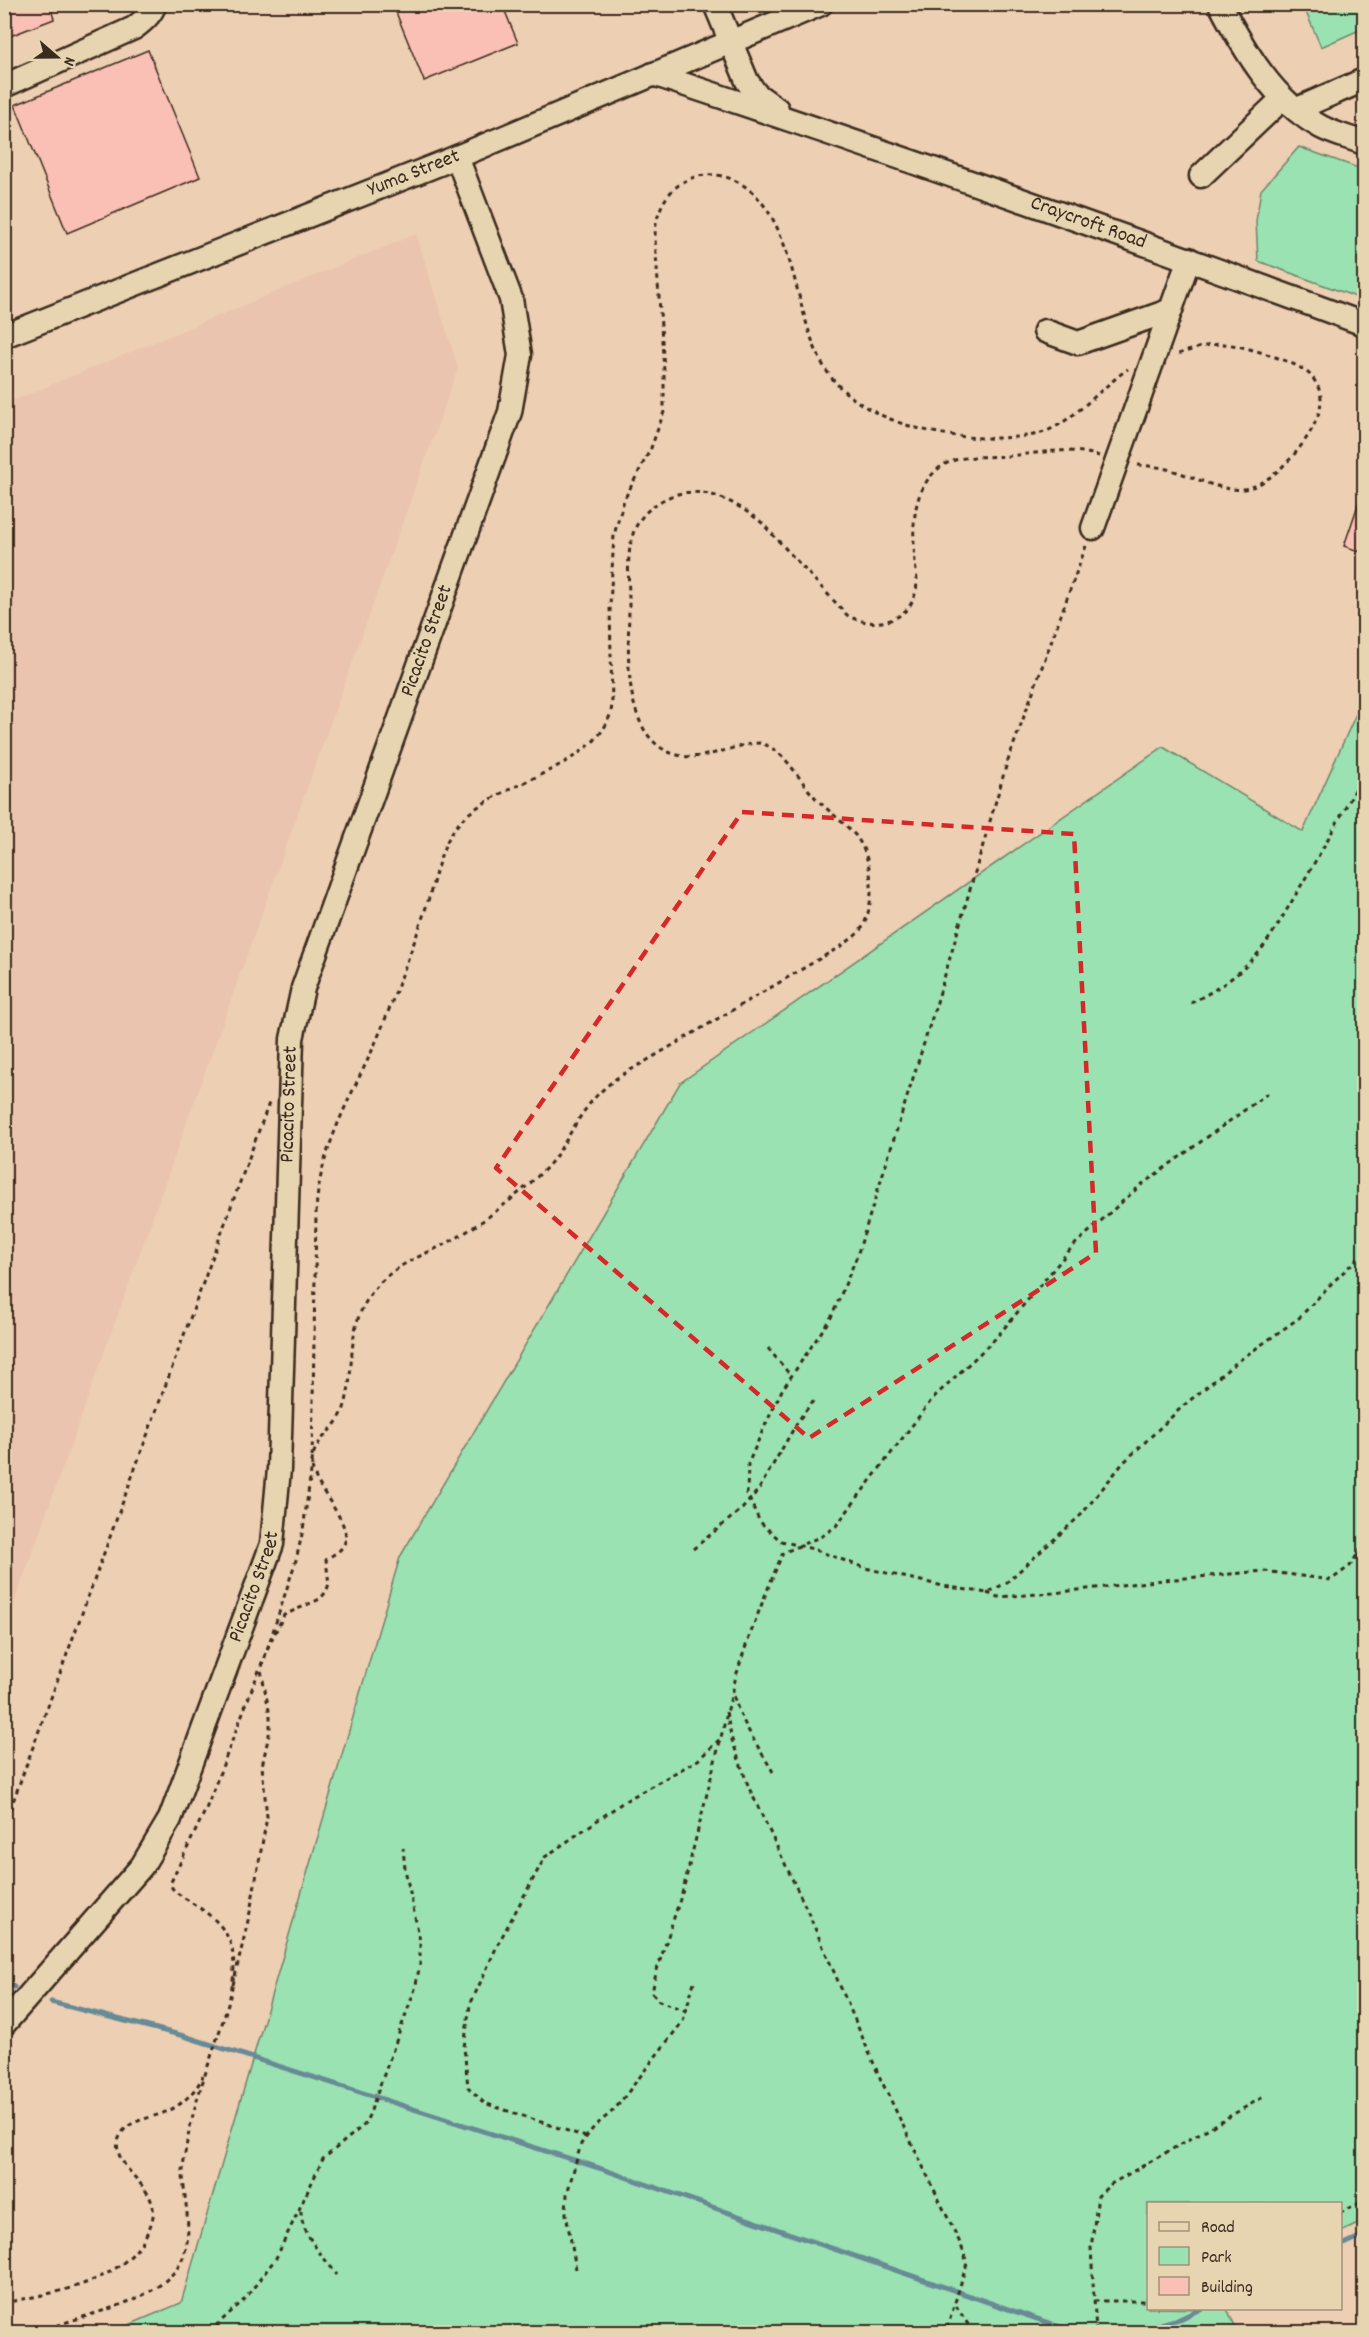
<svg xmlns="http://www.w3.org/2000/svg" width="1369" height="2337" font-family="Dekko,sans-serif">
<rect width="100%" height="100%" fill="#edcfb3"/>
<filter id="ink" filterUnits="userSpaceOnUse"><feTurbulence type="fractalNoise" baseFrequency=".0167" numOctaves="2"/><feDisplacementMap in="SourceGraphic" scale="12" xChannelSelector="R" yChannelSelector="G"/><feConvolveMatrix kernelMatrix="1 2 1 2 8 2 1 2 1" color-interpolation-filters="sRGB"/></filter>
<g filter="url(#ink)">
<!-- built -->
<polygon fill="#eac4ae" points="416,234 458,368 5,1628 5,404"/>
<!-- green -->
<g fill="#9ae2b1" stroke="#6a8668" stroke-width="1.5">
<polygon points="1303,5 1364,5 1364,28 1321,47"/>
<polygon points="1299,147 1364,170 1364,300 1258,261 1256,221 1261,190"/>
<polygon points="1364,696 1364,2221 1341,2232 1340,2204 1148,2204 1148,2308 1227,2309 1238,2332 112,2332 181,2303 400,1557 680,1083 1163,747 1303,832"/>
</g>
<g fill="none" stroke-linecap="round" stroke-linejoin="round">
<!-- stream -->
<g stroke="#678a96" stroke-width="5">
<polyline points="4,1983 14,1987"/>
<polyline points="51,2002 184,2036 599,2168 1075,2332"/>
<polyline points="1340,2246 1364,2235"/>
<polyline points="1133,2332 1182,2318 1202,2308"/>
</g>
</g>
<!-- building -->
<g fill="#fbc0b5" stroke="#3b2a1e" stroke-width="1.5">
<polygon points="4,4 62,4 51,9 54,19 10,36 4,24"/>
<polygon points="502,4 518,43 424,81 393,5"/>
<polygon points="148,50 200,177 67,233 15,105"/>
<polygon points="1361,496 1364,497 1364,553 1344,546"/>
</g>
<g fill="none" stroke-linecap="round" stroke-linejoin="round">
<defs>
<g id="minor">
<polyline points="715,4 747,81 756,94 777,109"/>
<path d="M1220 4C1244 50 1274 102 1321 127 1334 134 1351 138 1364 143"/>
<path id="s1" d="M653 74C892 153 1129 237 1364 324"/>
<path d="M4 86 134 28C142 22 151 15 155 4"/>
<polyline points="1297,109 1364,80"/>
<polyline points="1201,176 1282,99"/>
<polyline points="1045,331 1078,343 1171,310"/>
<path id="s2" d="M4 336 457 157 821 4"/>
<polyline points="1093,528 1189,259"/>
<path id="s3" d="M4 2024 142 1866 170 1819 272 1544 279 1469 292 1039 303 988 510 412 520 355 511 299 457 157"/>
</g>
</defs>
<!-- minor casing -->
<use href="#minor" stroke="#3b2a1e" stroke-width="27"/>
<!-- path -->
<g stroke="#3b2a1e" stroke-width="3" stroke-dasharray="4.5 4.5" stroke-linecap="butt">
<path d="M1138 465C1150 466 1162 467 1174 471 1195 477 1221 492 1244 489 1275 486 1329 423 1320 392 1317 383 1312 375 1304 370 1290 360 1239 344 1222 344 1207 344 1192 350 1178 354"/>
<polyline points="1086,546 1007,763 937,1002 857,1256 832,1316 782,1390 762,1432 748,1464 747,1494 760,1522 781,1541 813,1549 865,1568 943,1586 987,1593 1006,1583 1081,1515 1123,1463 1183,1406 1237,1362 1299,1318 1330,1285 1364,1252"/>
<path d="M1191 1003C1212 992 1234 979 1251 961 1267 945 1280 921 1292 901 1317 859 1341 816 1364 774"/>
<polyline points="768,1348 791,1376"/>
<polyline points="693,1549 742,1509 759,1489 798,1421 816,1397"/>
<polyline points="987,1593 998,1597 1053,1593 1164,1580 1264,1571 1331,1580 1350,1566 1364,1544"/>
<polyline points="726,1712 732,1740 749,1788 807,1910 881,2080 961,2245 967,2263 946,2332"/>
<path d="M773 1772C760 1749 738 1718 733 1693 731 1678 774 1572 783 1553L824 1535 836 1526 933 1398 995 1339 1073 1246 1141 1185 1271 1091"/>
<polyline points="4,1826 269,1103"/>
<path d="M233 1985 250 1912 267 1817 262 1766 270 1730V1715L261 1670 268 1647 284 1615 320 1599 326 1592 329 1584 326 1560C331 1555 339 1553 343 1546 357 1526 313 1488 312 1465 311 1441 335 1431 343 1411 355 1379 347 1340 362 1309 384 1264 420 1259 458 1237 486 1220 514 1198 538 1176 559 1158 569 1132 585 1110 594 1097 605 1087 617 1078L843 945C851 939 859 934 863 926 876 901 873 859 856 836 843 821 825 809 812 794 797 777 784 749 760 743 731 744 701 765 671 753 620 733 629 647 629 603 629 580 626 553 634 531 639 518 649 508 661 501 696 480 733 500 761 522L847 615C872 630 910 623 916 590 918 581 916 572 915 563 913 531 910 492 938 469 957 453 986 458 1009 456 1041 453 1068 446 1099 456"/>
<polyline points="687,2011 659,2001 652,1993 656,1973 683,1890 732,1693"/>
<polyline points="586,2137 484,2103 468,2087 464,2047 470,2005 498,1944 545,1857 625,1801 698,1760 721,1738"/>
<path d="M301 2211C300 2233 324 2257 337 2275"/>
<polyline points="1340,2213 1364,2201"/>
<polyline points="576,2269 566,2214 567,2194 581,2144 594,2127 615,2109 683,2021 694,1982"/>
<polyline points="1094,2301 1148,2301"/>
<path d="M4 2303C55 2292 123 2284 147 2233 153 2222 156 2210 150 2198 142 2179 108 2159 120 2136 129 2118 152 2119 168 2111 182 2105 197 2090 203 2076"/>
<polyline points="956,2306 973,2332"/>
<path d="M40 2332C80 2314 152 2305 178 2267 196 2240 184 2204 183 2174 183 2163 185 2153 187 2142 193 2108 205 2075 216 2042 225 2013 239 1981 232 1949 225 1920 200 1909 177 1893L172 1888 171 1882 206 1809 268 1647 296 1560 303 1530 312 1464 316 1213C318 1156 346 1105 370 1055 383 1027 394 996 405 967 414 943 423 918 430 894 437 869 442 843 459 823 495 781 605 768 612 705L610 606 614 535 624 500 651 448 664 412V370L655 239C654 173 724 152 763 204 795 246 797 314 821 361 850 420 940 440 1000 438 1017 437 1034 437 1049 430 1076 418 1103 386 1128 369"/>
<polyline points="209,2332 245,2299 276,2258 323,2159 365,2124 370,2113 415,1989 420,1964 420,1941 405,1869 403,1848"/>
<polyline points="1096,2332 1091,2248 1098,2196 1111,2184 1265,2096"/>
</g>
<!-- minor -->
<use href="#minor" stroke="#e7d5b2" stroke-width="22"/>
</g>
</g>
<!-- marked area -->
<path fill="none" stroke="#d62828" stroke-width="4.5" stroke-dasharray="12 8" stroke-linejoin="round" d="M742 812 1074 834 1096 1253 809 1438 496 1168Z"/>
<g text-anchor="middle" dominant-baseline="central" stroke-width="6" stroke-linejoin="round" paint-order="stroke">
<!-- street labels -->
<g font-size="21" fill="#3b2a1e" stroke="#e7d5b2">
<text stroke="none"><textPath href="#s2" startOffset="441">Yuma Street</textPath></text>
<text stroke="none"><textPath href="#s1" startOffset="460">Craycroft Road</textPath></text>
<text stroke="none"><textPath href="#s3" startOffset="1484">Picacito Street</textPath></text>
<text stroke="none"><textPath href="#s3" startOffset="998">Picacito Street</textPath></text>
<text stroke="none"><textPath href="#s3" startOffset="512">Picacito Street</textPath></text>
</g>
</g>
<!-- margin -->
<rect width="1369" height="2337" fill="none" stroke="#e7d5b2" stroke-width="24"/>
<rect x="12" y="12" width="1345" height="2313" fill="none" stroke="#3b2a1e" stroke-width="2" filter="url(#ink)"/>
<!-- legend -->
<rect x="1147" y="2202" width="195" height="108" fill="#e7d5b2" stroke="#a29177" stroke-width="1.5"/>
<rect x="1159" y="2222" width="30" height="9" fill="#e7d5b2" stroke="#a29177" stroke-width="1.5"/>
<text x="1201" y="2232" font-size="18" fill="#3b2a1e">Road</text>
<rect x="1159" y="2247" width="30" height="18" fill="#9ae2b1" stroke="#a29177" stroke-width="1.5"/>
<text x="1201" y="2262" font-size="18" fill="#3b2a1e">Park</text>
<rect x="1159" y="2277" width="30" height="18" fill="#fbc0b5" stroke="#a29177" stroke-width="1.5"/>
<text x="1201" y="2292" font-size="18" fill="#3b2a1e">Building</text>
<!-- north arrow -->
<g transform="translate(57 57) rotate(110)" stroke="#e7d5b2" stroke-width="4.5" paint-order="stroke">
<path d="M0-4.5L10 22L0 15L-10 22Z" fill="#3b2a1e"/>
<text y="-9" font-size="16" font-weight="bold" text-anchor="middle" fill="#3b2a1e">N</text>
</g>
</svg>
